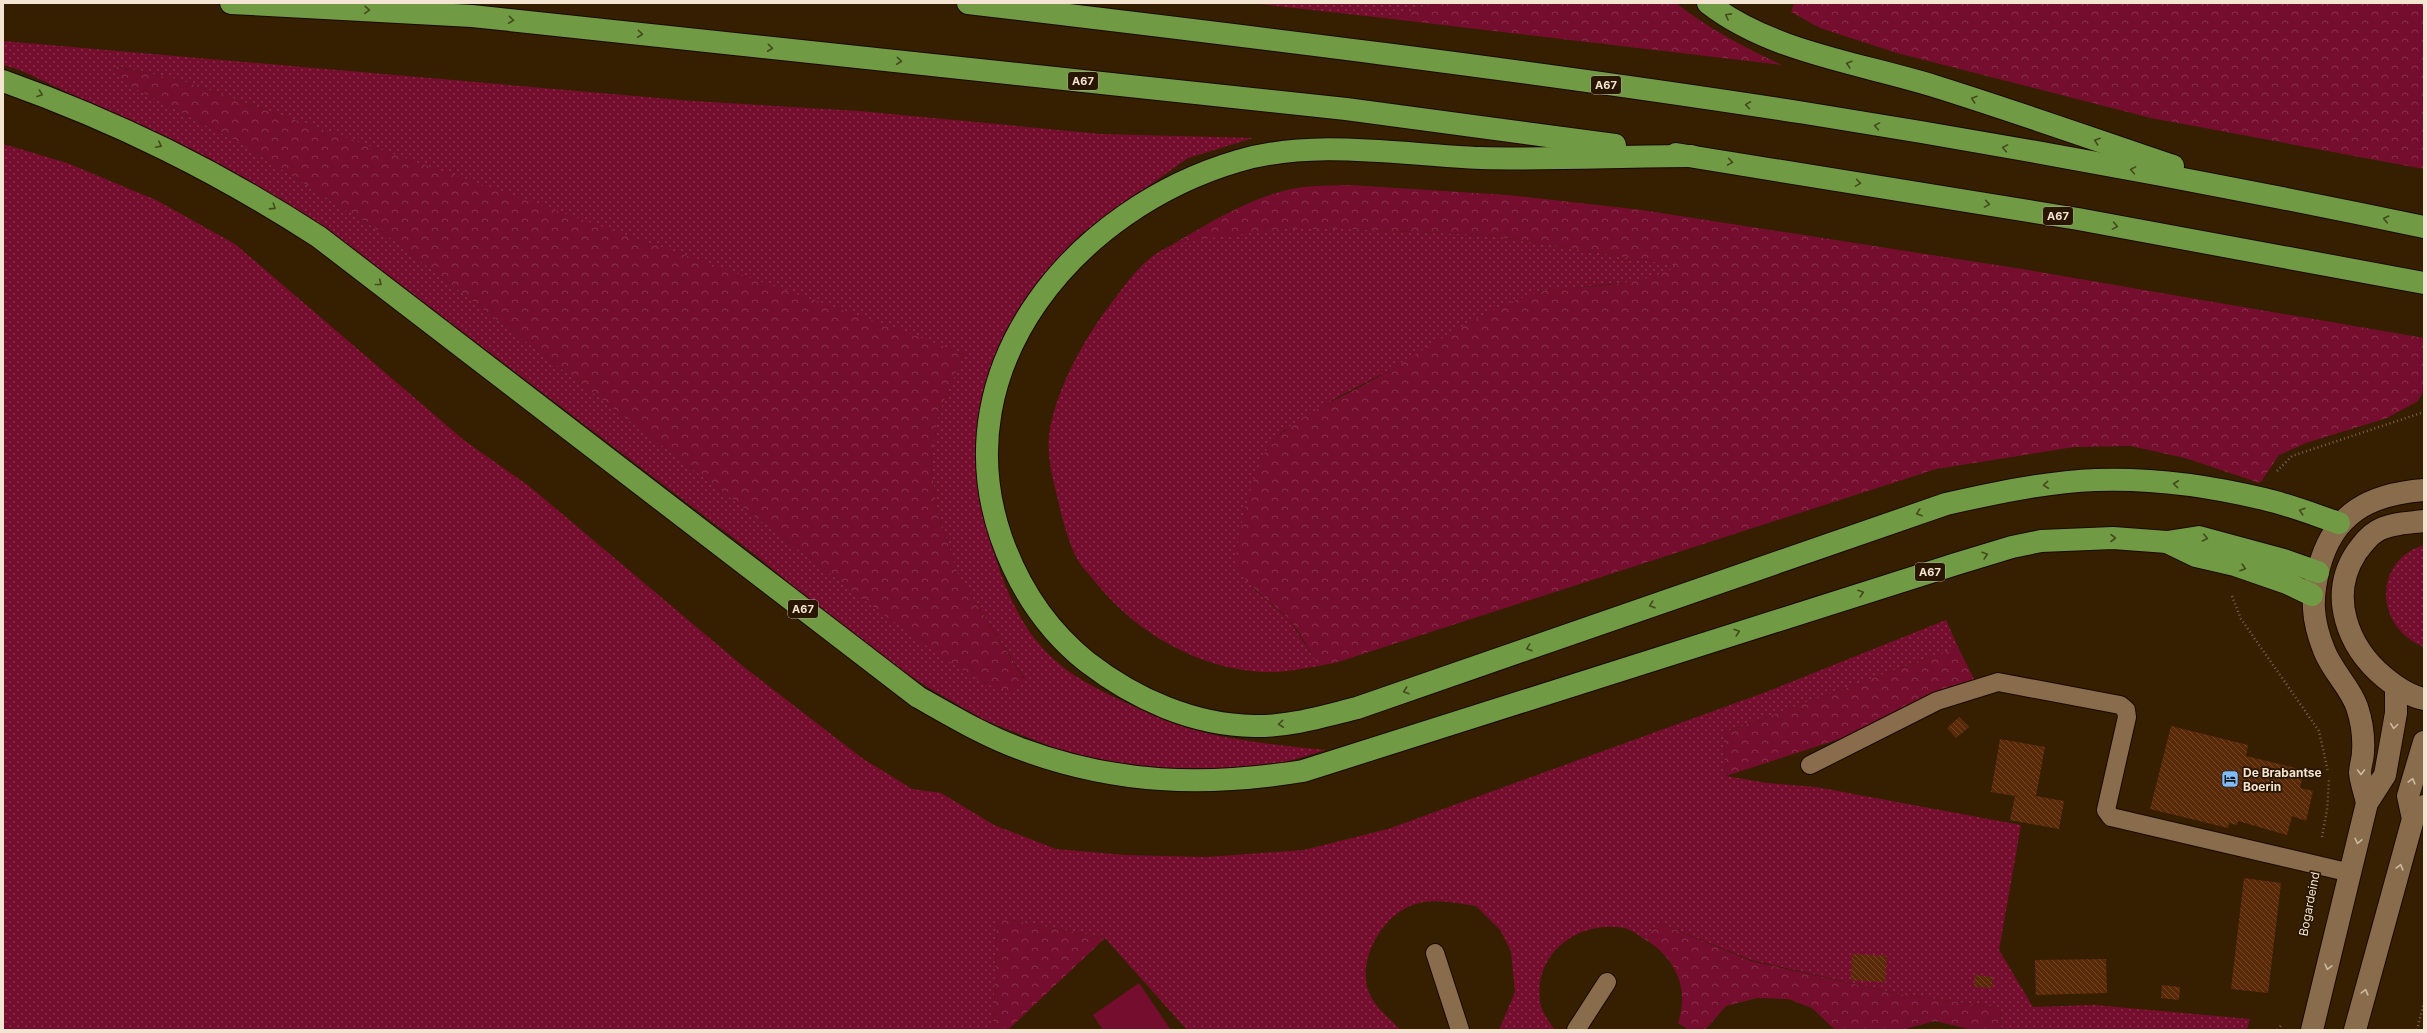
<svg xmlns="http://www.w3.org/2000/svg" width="2427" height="1033" font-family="Inter,sans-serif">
<defs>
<pattern id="grass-dots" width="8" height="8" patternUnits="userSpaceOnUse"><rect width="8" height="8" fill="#750e2e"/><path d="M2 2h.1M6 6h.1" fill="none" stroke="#89314b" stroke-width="1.8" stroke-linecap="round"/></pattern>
<pattern id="forest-crowns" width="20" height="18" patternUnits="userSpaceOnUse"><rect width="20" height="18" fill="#750e2e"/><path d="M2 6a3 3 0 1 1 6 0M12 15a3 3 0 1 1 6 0" fill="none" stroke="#89314b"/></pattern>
<pattern id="building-back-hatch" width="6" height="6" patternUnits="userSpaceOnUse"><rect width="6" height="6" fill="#5a2907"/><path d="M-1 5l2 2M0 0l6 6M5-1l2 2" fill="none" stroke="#72482a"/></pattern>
</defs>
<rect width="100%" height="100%" fill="#361e00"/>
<!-- grass -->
<g fill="url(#grass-dots)" fill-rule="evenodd">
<polygon points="1251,3 1431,3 1414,11 1384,18"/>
<path d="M3 41 693 101 859 111 1101 134 1253 138 1188 158 1082 233 1067 248 1037 289 979 434C975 474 982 518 995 556 1005 587 1018 620 1040 645 1060 669 1088 685 1116 698 1154 717 1194 733 1236 739 1266 744 1296 747 1326 750L1262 769H1169L1120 766 1060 750 984 720 929 688 869 649 753 553 339 238 217 163 20 70 3 65ZM115 66 180 80 964 354 939 412 931 459 934 490 938 513 959 577 1025 679 986 684 933 650 859 596 389 237 238 142 125 83Z"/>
<path d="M3 144 67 163 156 200 235 244 465 441 529 486 744 667 862 758 912 789 941 793 994 825 1056 849 1125 855 1206 857 1304 850 1388 829 1766 692 1946 620 1958 647 1723 733 1726 776 1767 783 1816 787 2021 825 1999 950 2033 1007 2094 1005 2250 1019 2247 1030H2000L2001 1008 1899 994 1751 960 1660 923 1643 938C1637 934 1630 929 1624 928 1577 919 1530 956 1541 1006 1543 1014 1550 1023 1555 1030H1499L1515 992 1511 951 1500 930 1476 906C1455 903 1431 897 1410 906 1381 918 1358 960 1368 990 1374 1007 1389 1018 1401 1030H1187L1105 938 1006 919 997 924 993 1030H3Z"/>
<path d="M1282 229H1347L1488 235 1679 266 1659 276 1633 282 1541 291 1338 397 1283 431 1271 443 1253 589 1289 619 1319 666C1300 669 1282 673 1263 672 1200 669 1136 633 1097 584 1091 576 1081 567 1076 557 1068 540 1062 518 1058 500 1053 479 1047 458 1049 436 1054 395 1080 346 1104 313 1122 290 1139 261 1166 248 1196 235 1248 233 1282 229Z"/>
<path d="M2424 545V647C2375 628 2372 561 2424 545Z"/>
</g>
<!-- forest -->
<g fill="url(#forest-crowns)">
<path d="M1431 3H1676C1709 29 1744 47 1782 65L1384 18 1414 11Z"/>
<polygon points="1794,3 2424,3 2424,169 2151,118 1897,53 1820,28 1791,12"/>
<path d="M114 66 180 80 906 332 964 354 939 412 931 459 934 490 938 513 959 577 1025 680C1022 684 1018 690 1012 691 983 694 886 615 859 596L389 237 238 142 125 83 120 78Z"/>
<path d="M1349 185 1508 195 1642 210 2022 269 2424 338V390L2418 401 2387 418 2306 443 2279 455 2260 483 2185 458 2131 446 2074 447 1936 469 1338 662 1319 666C1309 651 1300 631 1288 618 1275 605 1241 583 1237 564 1233 543 1257 457 1272 442 1298 415 1337 400 1369 382 1425 351 1477 311 1539 292 1549 289 1561 289 1571 288 1608 285 1645 284 1678 266L1488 235 1347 229H1282L1188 241 1165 249C1204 226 1243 201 1287 190 1307 185 1328 186 1349 185Z"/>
<polygon points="1958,647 1981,693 1726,776 1723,733"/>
<polygon points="1006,919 1105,938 1008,1030 993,1030 997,924 999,921"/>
<path d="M1660 923 1751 961 1899 994 2001 1008 2000 1030H1972L1935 1021 1902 1030H1835L1812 1008 1788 999 1757 998 1726 1006 1705 1030H1689L1678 1023C1690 987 1675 957 1643 938Z"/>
</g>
<!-- park -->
<polygon fill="#750e2e" points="1139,983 1171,1030 1103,1030 1093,1015"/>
<!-- building -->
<g fill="url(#building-back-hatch)">
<polygon points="1959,717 1969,727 1956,738 1947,728"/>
<polygon points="2171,726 2248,745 2246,756 2304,770 2300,788 2313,791 2306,821 2292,816 2287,835 2238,821 2237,825 2229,823 2228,828 2150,809"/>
<polygon points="2000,739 2045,747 2036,796 2064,801 2059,829 2010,820 2015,796 1991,792"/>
<polygon points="2244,878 2281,883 2268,993 2231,989"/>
<polygon points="1852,954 1887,956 1885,982 1851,980"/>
<polygon points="2106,959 2107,993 2036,995 2035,960"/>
<polygon points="1975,975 1993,977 1992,988 1974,987"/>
<polygon points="2162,985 2180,987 2179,1000 2161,998"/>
</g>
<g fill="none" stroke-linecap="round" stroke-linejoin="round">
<defs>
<g id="lane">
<polyline points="1810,765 1937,701 1998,682 2120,705 2126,710 2127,717 2106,810 2111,817 2351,873"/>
<polyline points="1435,953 1460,1030"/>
<polyline points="1576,1030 1607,982"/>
</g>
<g id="secondary">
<path d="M2424 521C2409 523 2390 523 2377 531 2368 536 2362 545 2356 553 2328 596 2348 647 2384 677 2396 687 2409 696 2424 699"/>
<path d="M2367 803C2365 793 2361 783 2360 773 2360 766 2363 759 2363 752 2364 737 2362 722 2357 707 2350 687 2332 671 2324 650 2312 620 2311 599 2319 568 2333 513 2370 494 2424 490"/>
<polyline points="2413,819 2408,796 2424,742"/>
<polyline points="2312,1030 2367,803 2385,775 2396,713 2396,687"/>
<polyline points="2355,1030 2413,819 2424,806"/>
</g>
<g id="highway">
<polyline points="231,3 472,16 1346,109 1615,145"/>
<path d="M968 3C1247 36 1527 70 1805 113 2012 146 2219 184 2424 227"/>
<path d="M1708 3C1771 52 1860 63 1934 86 2014 111 2093 139 2173 166"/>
<path d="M3 81C118 122 217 171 319 237L918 697C952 716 985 736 1021 749 1116 784 1204 787 1303 771L1956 564 2012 547 2041 541 2113 538 2167 542 2199 537 2284 560 2318 572"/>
<polyline points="1676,154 2078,219 2424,283"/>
<path d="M1691 156C1622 156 1551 160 1481 158 1401 155 1316 138 1238 161 1078 208 942 364 1001 537 1018 586 1047 630 1087 662 1135 699 1193 725 1254 726 1289 727 1324 716 1357 708L1946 504C1995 493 2046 482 2096 480 2152 478 2210 486 2264 499 2290 505 2315 515 2339 523"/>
<polyline points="2167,542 2196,556 2235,565 2287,583 2312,595"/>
</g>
</defs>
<!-- lane casing -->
<use href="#lane" stroke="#1a0900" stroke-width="20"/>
<!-- secondary casing -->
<use href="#secondary" stroke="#1a0900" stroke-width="24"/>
<!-- highway casing -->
<use href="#highway" stroke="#1a0900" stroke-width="24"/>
<!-- path -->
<g stroke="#7b654c" stroke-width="2.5" stroke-dasharray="1 3" stroke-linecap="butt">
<polyline points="2277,471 2292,456 2424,412"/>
<polyline points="2232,596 2241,619 2319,731 2328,772"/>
<polyline points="2322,837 2327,810 2329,780"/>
<polyline points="2309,904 2311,893"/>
<polyline points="2278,1030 2281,1025"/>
<polyline points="2417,1030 2424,1003"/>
</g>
<!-- lane -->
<use href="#lane" stroke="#886c4b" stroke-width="18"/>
<!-- secondary -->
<use href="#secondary" stroke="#886c4b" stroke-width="22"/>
<!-- highway -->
<use href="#highway" stroke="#709a43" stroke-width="22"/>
</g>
<!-- one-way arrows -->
<defs><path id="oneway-chevron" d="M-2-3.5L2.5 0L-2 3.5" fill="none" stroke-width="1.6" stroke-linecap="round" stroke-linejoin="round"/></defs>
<g stroke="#454b1b">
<use href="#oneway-chevron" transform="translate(367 10) rotate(3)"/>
<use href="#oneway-chevron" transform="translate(1728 16) rotate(-152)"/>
<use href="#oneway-chevron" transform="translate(511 20) rotate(6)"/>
<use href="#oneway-chevron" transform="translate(640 34) rotate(6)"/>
<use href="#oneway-chevron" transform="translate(770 48) rotate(6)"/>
<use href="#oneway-chevron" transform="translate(899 61) rotate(6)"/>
<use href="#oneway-chevron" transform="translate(1849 64) rotate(-164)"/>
<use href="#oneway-chevron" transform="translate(40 94) rotate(20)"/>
<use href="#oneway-chevron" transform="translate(1974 99) rotate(-161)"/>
<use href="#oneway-chevron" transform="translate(1748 105) rotate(-172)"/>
<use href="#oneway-chevron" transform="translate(1877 126) rotate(-170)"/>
<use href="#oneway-chevron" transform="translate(2097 141) rotate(-161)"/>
<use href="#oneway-chevron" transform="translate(159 145) rotate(27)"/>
<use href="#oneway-chevron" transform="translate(2005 148) rotate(-170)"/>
<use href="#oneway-chevron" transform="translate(1730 162) rotate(9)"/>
<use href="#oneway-chevron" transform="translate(2133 170) rotate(-170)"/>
<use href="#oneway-chevron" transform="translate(1858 183) rotate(9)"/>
<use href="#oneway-chevron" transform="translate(1987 204) rotate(9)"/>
<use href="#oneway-chevron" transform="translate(273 207) rotate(33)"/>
<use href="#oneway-chevron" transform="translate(2386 219) rotate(-168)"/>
<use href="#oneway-chevron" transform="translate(2115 226) rotate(10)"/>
<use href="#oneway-chevron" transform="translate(379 283) rotate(38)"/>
<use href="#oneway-chevron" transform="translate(2176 484) rotate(-174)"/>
<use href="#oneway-chevron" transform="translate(2046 485) rotate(174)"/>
<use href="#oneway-chevron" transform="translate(2302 511) rotate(-162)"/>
<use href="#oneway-chevron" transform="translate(1919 513) rotate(161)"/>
<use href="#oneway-chevron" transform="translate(2113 538)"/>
<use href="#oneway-chevron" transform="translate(2205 538) rotate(13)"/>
<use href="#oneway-chevron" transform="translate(1985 555) rotate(-17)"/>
<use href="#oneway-chevron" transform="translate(2243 568) rotate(18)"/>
<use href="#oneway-chevron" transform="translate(1861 593) rotate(-17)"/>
<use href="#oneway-chevron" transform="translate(1652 605) rotate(161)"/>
<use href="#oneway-chevron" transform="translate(1737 632) rotate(-17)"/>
<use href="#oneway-chevron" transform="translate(1529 648) rotate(161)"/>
<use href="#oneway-chevron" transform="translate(1406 691) rotate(161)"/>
<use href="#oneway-chevron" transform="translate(1281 724) rotate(174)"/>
</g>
<g stroke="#cebaa3">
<use href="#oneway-chevron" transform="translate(2394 726) rotate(98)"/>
<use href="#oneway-chevron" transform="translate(2361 772) rotate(90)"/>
<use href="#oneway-chevron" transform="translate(2412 781) rotate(-75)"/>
<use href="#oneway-chevron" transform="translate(2358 841) rotate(103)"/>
<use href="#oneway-chevron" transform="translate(2400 867) rotate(-75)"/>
<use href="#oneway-chevron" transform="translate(2328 967) rotate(104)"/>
<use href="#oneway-chevron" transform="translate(2365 992) rotate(-75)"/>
</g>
<!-- icons -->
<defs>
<symbol id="hotel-square" viewBox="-11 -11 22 22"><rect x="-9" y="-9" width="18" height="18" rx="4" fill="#81bcfa" stroke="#281600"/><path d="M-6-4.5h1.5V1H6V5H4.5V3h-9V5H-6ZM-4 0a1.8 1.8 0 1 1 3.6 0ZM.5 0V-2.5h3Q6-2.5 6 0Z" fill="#111"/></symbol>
</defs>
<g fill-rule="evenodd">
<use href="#hotel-square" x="2220" y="769" width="20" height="20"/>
</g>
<g text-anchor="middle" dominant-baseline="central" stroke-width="3.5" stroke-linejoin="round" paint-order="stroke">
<!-- shield labels -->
<g fill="#281600" stroke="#b7a693" stroke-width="1">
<rect x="1068" y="72" width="30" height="18" rx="3"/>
<rect x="1591" y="76" width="30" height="18" rx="3"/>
<rect x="2043" y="207" width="30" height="18" rx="3"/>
<rect x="1915" y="563" width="30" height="18" rx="3"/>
<rect x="788" y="600" width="30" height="18" rx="3"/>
</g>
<g font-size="11" font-weight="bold" fill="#f4e4d2">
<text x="1083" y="81">A67</text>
<text x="1606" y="85">A67</text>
<text x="2058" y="216">A67</text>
<text x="1930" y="572">A67</text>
<text x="803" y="609">A67</text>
</g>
<!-- poi labels -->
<g font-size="12" font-weight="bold" fill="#f4e4d2" stroke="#281600" text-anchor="start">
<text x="2243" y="772">De Brabantse<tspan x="2243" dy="14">Boerin</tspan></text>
</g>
<!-- street labels -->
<g font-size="12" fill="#f4e4d2" stroke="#281600">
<text transform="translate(2309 904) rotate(-79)">Bogardeind</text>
</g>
</g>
<!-- border -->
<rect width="2427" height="1033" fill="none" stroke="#f4e4d2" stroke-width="8"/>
</svg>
